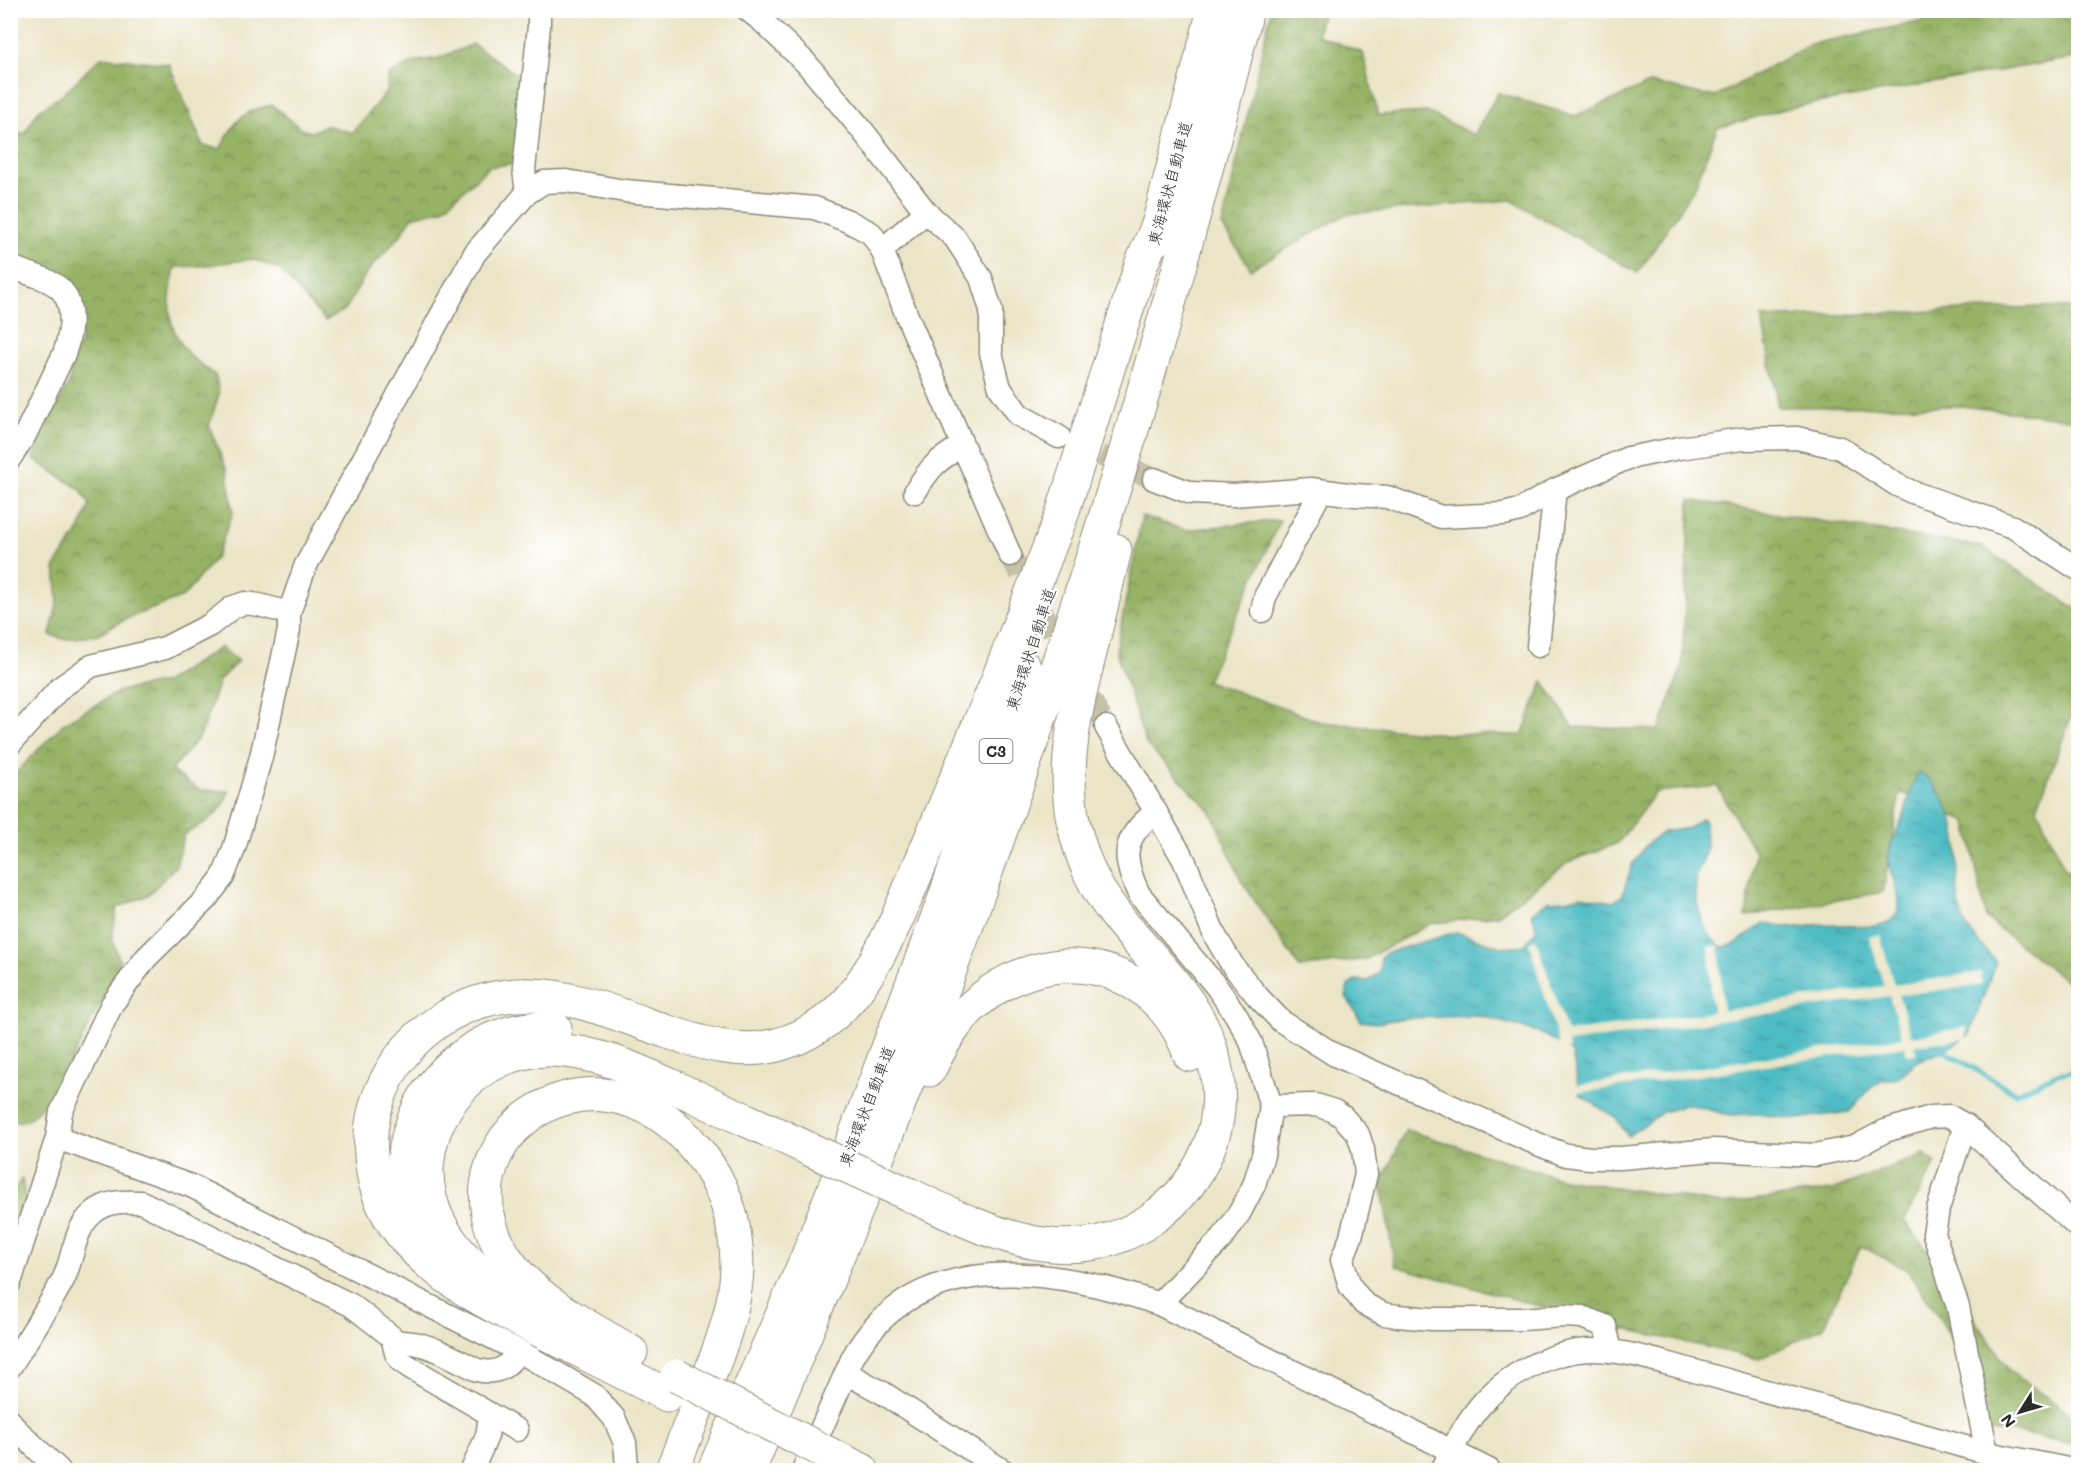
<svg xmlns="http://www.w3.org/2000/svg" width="2089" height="1481" font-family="Mali,'Klee One',sans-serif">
<defs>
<pattern id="forest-crowns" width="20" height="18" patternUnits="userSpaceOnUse" patternTransform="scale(1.5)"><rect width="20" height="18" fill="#96b366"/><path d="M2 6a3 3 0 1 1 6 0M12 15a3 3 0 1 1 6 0" fill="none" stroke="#7b9254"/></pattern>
<pattern id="water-ripples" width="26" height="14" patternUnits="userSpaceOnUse" patternTransform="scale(1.5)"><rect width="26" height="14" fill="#4dbcc3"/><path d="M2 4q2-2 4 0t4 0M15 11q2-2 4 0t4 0" fill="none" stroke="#40999f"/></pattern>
</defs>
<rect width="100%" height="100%" fill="#fff"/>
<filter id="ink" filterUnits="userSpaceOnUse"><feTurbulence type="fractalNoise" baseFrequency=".0167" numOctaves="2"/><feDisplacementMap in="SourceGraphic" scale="12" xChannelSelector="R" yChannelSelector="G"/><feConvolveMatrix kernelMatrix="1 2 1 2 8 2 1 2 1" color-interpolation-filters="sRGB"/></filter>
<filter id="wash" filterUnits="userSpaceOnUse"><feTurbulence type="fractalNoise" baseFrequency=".008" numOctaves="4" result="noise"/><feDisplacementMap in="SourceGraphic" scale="24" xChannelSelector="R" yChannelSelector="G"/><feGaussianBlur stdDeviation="1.35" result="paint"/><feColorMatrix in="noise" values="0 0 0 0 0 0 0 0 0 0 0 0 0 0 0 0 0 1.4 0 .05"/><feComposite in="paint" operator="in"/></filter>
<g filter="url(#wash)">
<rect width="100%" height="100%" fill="#ebe5c7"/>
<!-- forest -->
<g fill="url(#forest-crowns)" stroke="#606f48" stroke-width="1.5">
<polygon points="1271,11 1323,11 1317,35 1363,53 1378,115 1427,112 1474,135 1498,93 1575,116 1651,83 1715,97 1811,44 1948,16 1953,11 2078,11 2078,57 1789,108 1717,128 1694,189 1638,273 1511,200 1346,214 1251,269 1222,226"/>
<path d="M473 44 536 88 517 163 489 167 443 209 412 217 400 236 367 272 346 309 325 321 280 270 253 259 200 266 175 267C168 302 164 324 187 352 195 362 208 368 216 377L219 394 209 426 227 471 233 512 216 557 183 597 128 618 94 636 64 639 50 635 58 600 55 567 79 530 90 505 81 490 33 459 37 435 54 411 69 383 73 356 81 344 78 310 38 266 11 255V135L25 133 38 111 64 93 101 57 169 64 203 146 220 149C236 121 239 112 272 105L303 130 312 132 326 125 352 133 387 91 388 75 417 61 439 58Z"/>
<polygon points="2042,307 2078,309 2078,420 1961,406 1778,407 1762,318"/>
<polygon points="1690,500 1982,547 2078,610 2078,699 2037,808 2065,870 2078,876 2078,990 1986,918 1967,822 1900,792 1883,892 1746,916 1755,852 1717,786 1656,792 1618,843 1569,862 1498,915 1430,924 1366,959 1300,968 1242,882 1210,810 1146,744 1116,651 1142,516 1185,530 1280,520 1207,681 1321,722 1445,734 1522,735 1543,681 1573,727 1659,730 1682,667"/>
<path d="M221 647 238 661 220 679 200 736 171 771 200 790 229 791C222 815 205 824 184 834L176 866 148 895 117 908 112 939 121 964 54 1094 28 1120 11 1122V778L64 723 120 691 166 682Z"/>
<polygon points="1406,1130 1563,1179 1721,1204 1832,1190 1924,1154 1936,1163 1904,1221 1929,1252 2010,1371 2078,1420 2078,1445 2020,1433 1971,1430 1963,1355 1908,1270 1861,1246 1823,1328 1759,1359 1603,1324 1395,1266 1381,1183"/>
<polygon points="22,1179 26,1203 11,1239 11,1194"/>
</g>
<!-- water -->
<path fill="url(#water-ripples)" stroke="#3c7477" stroke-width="1.5" d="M1919 773C1927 776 1931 781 1936 788 1950 805 1958 831 1958 853 1958 876 1955 899 1964 922 1970 934 1987 951 1996 962L1970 1034 1944 1051 1917 1061 1898 1078 1883 1080 1871 1088 1849 1112 1796 1119 1757 1114 1728 1115 1688 1104 1663 1112 1628 1136 1615 1117 1580 1095 1572 1053 1555 1041 1538 1032 1481 1016 1405 1018 1376 1023 1361 1021 1346 996 1348 986 1356 980 1368 981 1380 972 1381 958 1386 953 1456 932 1501 947 1525 945 1537 930 1532 913 1548 901 1566 900 1581 896 1613 902 1622 896 1632 865 1646 845 1663 832 1689 828 1702 818 1705 822C1705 832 1707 845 1705 855 1703 863 1697 870 1696 878 1694 900 1702 935 1722 947L1735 944 1763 923C1775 925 1788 927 1800 927 1808 927 1815 924 1823 924 1843 923 1897 938 1899 904 1900 890 1890 878 1889 864 1887 845 1899 829 1905 812 1910 798 1910 785 1919 773Z"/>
<!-- pier -->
<polygon fill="#ebe5c7" points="1880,935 1894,985 1981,972 1982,985 1899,995 1911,1036 1967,1027 1966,1039 1914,1045 1916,1054 1907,1055 1905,1046 1577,1093 1575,1086 1902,1037 1889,996 1568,1043 1569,1054 1560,1048 1529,942 1536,939 1567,1032 1712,1012 1709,947 1719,945 1723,1011 1884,986 1869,936"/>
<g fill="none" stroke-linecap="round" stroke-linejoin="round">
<!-- stream -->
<polyline stroke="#4dbcc3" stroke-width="5" points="1944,1051 2016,1093 2057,1074 2078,1070"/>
</g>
</g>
<g filter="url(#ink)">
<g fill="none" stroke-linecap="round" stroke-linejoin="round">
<!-- minor-tunnel -->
<g stroke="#c5c0a8" stroke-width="22" stroke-dasharray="22 11" stroke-linecap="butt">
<polyline points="1070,442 1154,479"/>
<polyline points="1010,555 1106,727"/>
</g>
<defs>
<g id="minor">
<polyline points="748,10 763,22 806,63 862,130 926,212 955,238 981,278 991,310 991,353 1000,388 1019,415 1059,437"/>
<polyline points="527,193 524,170 539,26 539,10"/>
<polyline points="882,250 926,212"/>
<path d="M10 266C23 273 38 275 50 282 78 295 72 331 64 354L25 435 10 458"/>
<polyline points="1154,479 1191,493 1234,495 1311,489 1355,495 1387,497 1441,517 1504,514 1520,510 1555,490 1628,458 1679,448 1742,439 1797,438 1840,448 1897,485 1912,492 2013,527 2078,569"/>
<path d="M915 492C930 467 937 460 962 446"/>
<polyline points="1262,611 1265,597 1321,491"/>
<polyline points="1538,646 1555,490"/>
<polyline points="1106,727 1184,860 1215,936 1233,966 1258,997 1281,1021 1335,1055 1535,1143 1566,1155 1590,1158 1621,1158 1713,1150 1815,1155 1855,1147 1885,1131 1931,1117 1949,1116 1965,1125 2078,1227"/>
<polyline points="10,744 60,688 91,666 165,648 210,625 233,607 245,603 259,605 289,613"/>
<path d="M1156 812C1122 837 1121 857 1139 894L1216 986 1236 1015 1251 1042 1271 1106 1263 1155 1254 1185 1240 1212 1223 1237 1159 1304"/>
<polyline points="1271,1106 1316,1105 1334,1111 1343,1117 1358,1134 1363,1149 1366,1174 1351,1237 1342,1260 1350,1286 1364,1304 1384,1314 1398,1316 1432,1319 1521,1319 1564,1316 1582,1317 1605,1326 1611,1351"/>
<polyline points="1965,1125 1938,1209 1934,1234 1958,1307 1987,1453"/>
<polyline points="57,1138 191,1186 519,1351 594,1395 614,1418 625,1443 627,1466 625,1470"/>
<polyline points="10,1282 57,1138 61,1112 112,1004 146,958 206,899 223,877 234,849 261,757 289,630 289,613 305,567 475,253 527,193 544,182 566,181 625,191 815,208 848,221 871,233 882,250 907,316 1010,555"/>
<path d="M394 1343C419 1337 455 1359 477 1370 499 1375 507 1367 519 1351"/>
<path d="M10 1367C28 1338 47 1310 63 1280 74 1258 73 1230 93 1213 107 1201 123 1201 141 1202L351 1305 392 1337 396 1353 401 1361 411 1368 517 1430"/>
<polyline points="846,1373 883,1393 1002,1470"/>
<polyline points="10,1421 16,1429 59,1470"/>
<polyline points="472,1470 487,1436 490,1415"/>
<path d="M803 1470 853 1357C917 1245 1056 1268 1159 1304L1489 1470"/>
<path d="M1442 1470C1453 1448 1464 1425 1480 1406 1506 1375 1552 1350 1593 1350 1618 1350 1643 1357 1666 1363L1987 1453 2073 1470"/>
</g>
<g id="highway">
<polyline points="1154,241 1214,10"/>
<path d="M929 1070C941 1046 955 1021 976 1003 1051 938 1156 960 1190 1055"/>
<path d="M908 1194C986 1231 1072 1276 1153 1218 1181 1199 1201 1171 1212 1139 1219 1118 1220 1097 1217 1075 1205 992 1136 954 1097 887 1085 866 1078 844 1073 821 1062 764 1076 708 1090 653 1098 619 1107 584 1115 550"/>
<path d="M420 1240C409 1221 405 1200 404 1178 400 1094 471 1023 555 1028"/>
<path d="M515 1295C484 1278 457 1256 440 1224 399 1146 461 1050 548 1050 600 1050 647 1075 694 1096 732 1114 771 1131 809 1149"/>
<path d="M631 1352C593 1329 549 1308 519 1275 413 1152 590 1016 697 1150 725 1184 737 1224 737 1268 736 1307 721 1345 707 1382 695 1411 684 1441 672 1470"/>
<path d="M667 1395C629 1376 592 1357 555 1338 478 1299 376 1253 371 1155 369 1129 374 1104 386 1081 409 1034 455 1003 506 996 560 989 615 1013 665 1031 701 1043 739 1055 777 1045 843 1027 869 976 897 919L996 684 1061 517 1141 265 1160 220"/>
<polyline points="829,1454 862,1470"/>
<polyline points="714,1470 807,1258 857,1130 944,900 1024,667"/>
<path d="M749 1470C827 1284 904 1098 973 908 1080 614 1172 314 1247 10"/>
</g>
</defs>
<!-- minor casing -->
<use href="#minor" stroke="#8b8879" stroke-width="25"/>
<!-- highway casing -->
<use href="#highway" stroke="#8b8879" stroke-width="35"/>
<!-- minor -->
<use href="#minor" stroke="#fff" stroke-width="22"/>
<!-- highway -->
<use href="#highway" stroke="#fff" stroke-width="33"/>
<defs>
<g id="highway-bridge">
<polyline points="809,1149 908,1194"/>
<polyline points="677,1376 829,1454"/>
</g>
</defs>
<!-- highway-bridge casing -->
<use href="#highway-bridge" stroke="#8b8879" stroke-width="35" stroke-linecap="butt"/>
<!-- highway-bridge -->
<use href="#highway-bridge" stroke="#fff" stroke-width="33"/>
</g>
</g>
<g text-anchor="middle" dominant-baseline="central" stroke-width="4.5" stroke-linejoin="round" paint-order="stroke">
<!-- shield labels -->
<rect fill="#fff" stroke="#6b6b6b" stroke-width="1.5" x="979.5" y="739" width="33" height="24" rx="4.5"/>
<g font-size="15" font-weight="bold" fill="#2b2b2b">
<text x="996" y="751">C3</text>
</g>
<!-- street labels -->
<g font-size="16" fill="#2b2b2b" stroke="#fff">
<text transform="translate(1169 183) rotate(-75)">東海環状自動車道</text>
<text transform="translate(1030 649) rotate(-72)">東海環状自動車道</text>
<text transform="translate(866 1106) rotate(-69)">東海環状自動車道</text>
</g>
</g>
<!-- margin -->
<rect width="2089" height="1481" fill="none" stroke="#fff" stroke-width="36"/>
<!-- north arrow -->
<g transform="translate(2020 1412) rotate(233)" stroke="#ffffff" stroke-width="4.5" paint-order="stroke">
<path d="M0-4.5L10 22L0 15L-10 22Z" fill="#2b2b2b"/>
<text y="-9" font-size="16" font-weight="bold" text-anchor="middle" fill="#2b2b2b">N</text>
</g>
</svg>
